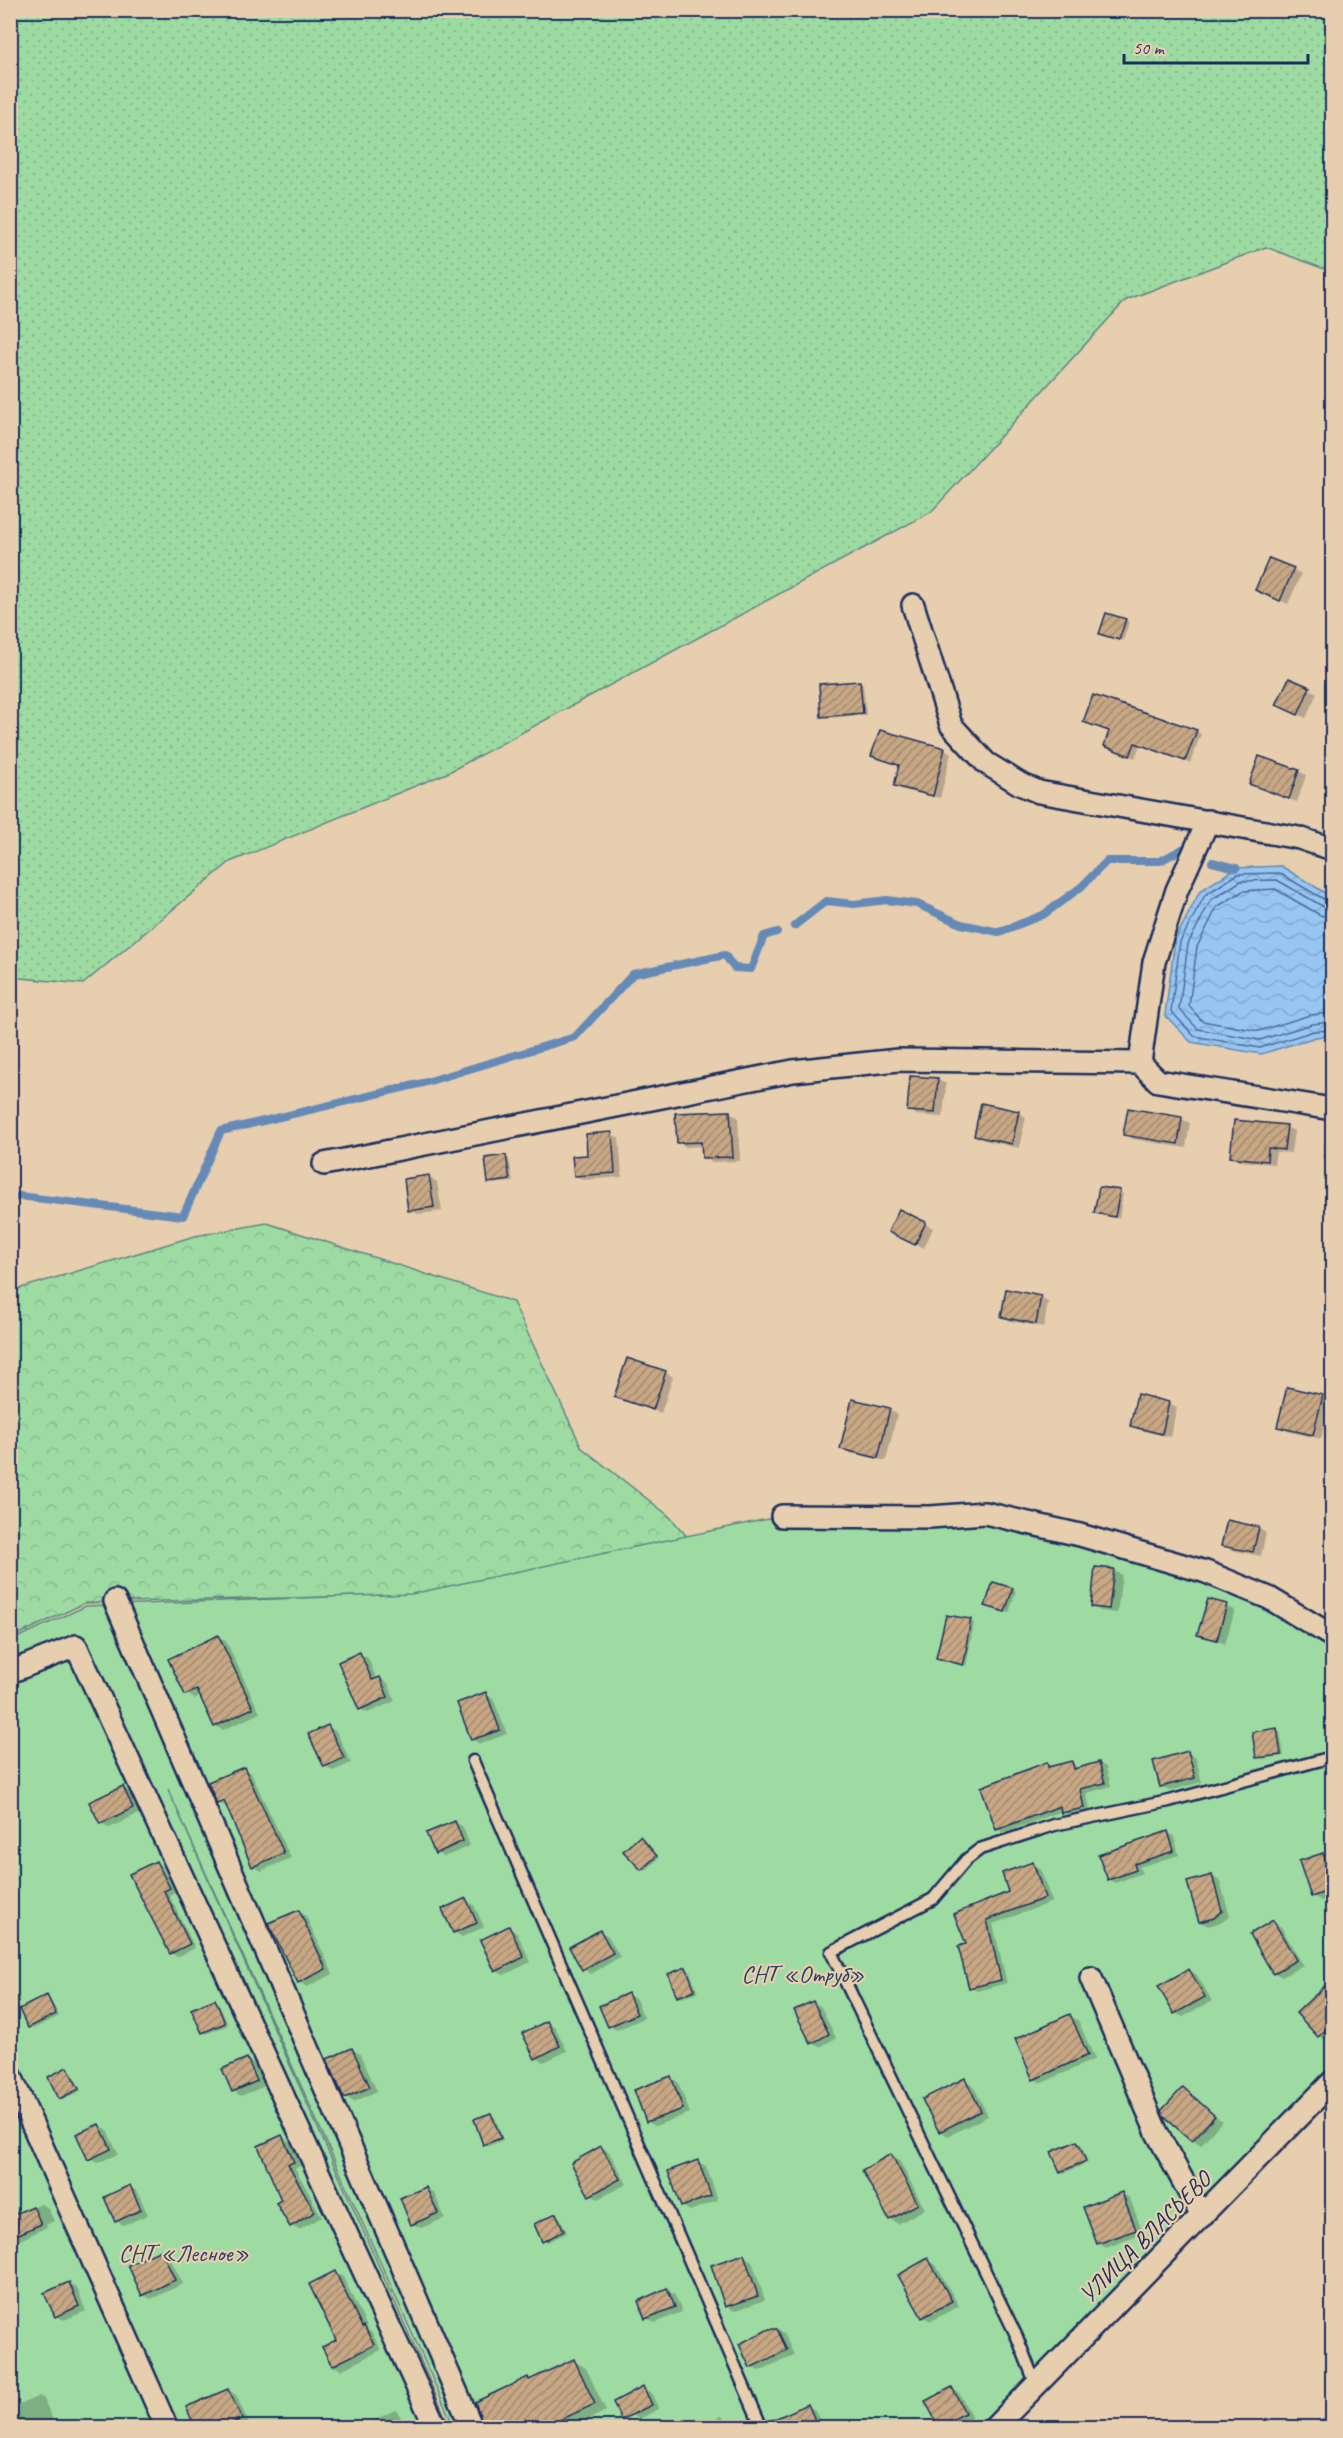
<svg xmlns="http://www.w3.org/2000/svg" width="1343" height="2438" font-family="Caveat,sans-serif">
<defs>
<pattern id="grass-dots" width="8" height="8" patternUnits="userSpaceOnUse" patternTransform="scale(1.5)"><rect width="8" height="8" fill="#9ddba3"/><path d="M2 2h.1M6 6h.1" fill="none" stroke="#87bc8f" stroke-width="1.8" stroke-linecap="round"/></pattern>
<pattern id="forest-crowns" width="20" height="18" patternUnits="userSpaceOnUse" patternTransform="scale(1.5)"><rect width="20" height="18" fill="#9ddba3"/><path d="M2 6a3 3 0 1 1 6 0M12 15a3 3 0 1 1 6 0" fill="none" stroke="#87bc8f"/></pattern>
<pattern id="water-waves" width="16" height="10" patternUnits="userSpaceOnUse" patternTransform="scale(1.5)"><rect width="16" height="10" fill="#97c6f2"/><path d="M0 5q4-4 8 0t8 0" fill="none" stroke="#82aad2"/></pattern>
<pattern id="building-hatch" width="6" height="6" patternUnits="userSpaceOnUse" patternTransform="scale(1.5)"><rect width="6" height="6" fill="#c8a884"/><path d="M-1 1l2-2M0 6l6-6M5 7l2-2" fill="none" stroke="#a2896f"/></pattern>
</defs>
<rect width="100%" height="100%" fill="#e6ceae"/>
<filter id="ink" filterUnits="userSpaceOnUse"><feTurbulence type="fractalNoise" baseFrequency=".0167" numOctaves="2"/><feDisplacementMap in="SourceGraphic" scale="12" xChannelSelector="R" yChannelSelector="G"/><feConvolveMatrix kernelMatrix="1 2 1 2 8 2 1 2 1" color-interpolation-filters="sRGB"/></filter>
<g filter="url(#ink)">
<!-- grass -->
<polygon fill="url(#grass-dots)" stroke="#5c8580" stroke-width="1.5" points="11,10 1332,11 1332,272 1266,247 1126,300 931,512 447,773 230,862 83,984 11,977"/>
<!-- forest -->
<polygon fill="url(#forest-crowns)" stroke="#5c8580" stroke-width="1.5" points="267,1223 513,1302 582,1448 669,1516 864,1738 446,1594 85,1603 11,1638 11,1291 195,1236"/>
<!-- garden -->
<polygon fill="#9ddba3" stroke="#5c8580" stroke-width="1.5" points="985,1513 1206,1572 1332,1633 1332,2082 994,2427 454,2427 168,1789 450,2427 11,2427 10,1641 86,1606 411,1594 782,1516"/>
<!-- water -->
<polygon fill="url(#water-waves)" stroke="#658ab7" stroke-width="1.5" points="1281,866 1332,897 1332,1035 1316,1037 1261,1054 1191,1042 1165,1015 1175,940 1200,891 1236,868"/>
<!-- shadow -->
<g fill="#0003">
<polygon points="1293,570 1301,574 1288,604 1257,590"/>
<polygon points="1125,620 1129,622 1123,641 1105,635"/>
<polygon points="1289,680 1317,693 1306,718 1286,709"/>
<polygon points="860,682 863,684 866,715 826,718 822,716"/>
<polygon points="1196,731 1201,734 1190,763 1140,745 1135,758 1106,746"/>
<polygon points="944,749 951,753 940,798 903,790 896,786 901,766 873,755"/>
<polygon points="1298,771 1306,775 1297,802 1251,784"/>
<polygon points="938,1080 946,1084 943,1117 917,1115 909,1110"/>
<polygon points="1129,1110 1182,1119 1190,1123 1186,1148 1133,1139 1125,1134"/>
<polygon points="730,1112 738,1117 740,1161 711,1162 703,1157 703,1146 686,1147 678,1142"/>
<polygon points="1018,1113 1026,1117 1019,1148 984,1140 976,1136"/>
<polygon points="1286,1127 1294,1131 1291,1153 1276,1152 1274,1164 1240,1161 1232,1156"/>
<polygon points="611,1134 619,1138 622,1177 583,1180 575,1176 589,1156"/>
<polygon points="1325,1138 1332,1140 1332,1162 1322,1158"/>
<polygon points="506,1157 509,1159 513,1182 493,1184 489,1182"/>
<polygon points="429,1177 437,1182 442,1211 418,1214 410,1210"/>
<polygon points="1100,1188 1123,1194 1119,1218 1096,1213"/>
<polygon points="900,1211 933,1228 924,1248 898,1236"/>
<polygon points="1040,1297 1048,1302 1044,1327 1010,1321 1003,1316"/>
<polygon points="665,1372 673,1377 661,1413 616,1396"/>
<polygon points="1138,1396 1169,1403 1177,1408 1170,1437 1139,1430 1131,1426"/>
<polygon points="1322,1397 1330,1401 1321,1439 1287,1431 1279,1426"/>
<polygon points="889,1410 897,1414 886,1461 850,1453 842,1448"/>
<polygon points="1258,1528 1266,1533 1261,1556 1231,1550 1223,1545"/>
<polygon points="1114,1571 1122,1575 1117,1613 1100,1611 1092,1606"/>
<polygon points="1012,1589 1016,1591 1009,1613 990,1607"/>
<polygon points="1209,1601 1235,1610 1225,1644 1199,1634"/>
<polygon points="970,1621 974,1623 966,1666 941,1659"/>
<polygon points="218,1637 226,1641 260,1713 223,1730 215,1726 201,1696 195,1699 187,1694"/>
<polygon points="360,1654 368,1658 377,1680 380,1679 388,1683 395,1701 368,1713 360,1709"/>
<polygon points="485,1694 493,1698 507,1734 480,1744 472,1739"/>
<polygon points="1332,1707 1332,1726 1330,1727 1327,1725 1324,1708"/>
<polygon points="328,1727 336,1731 351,1763 333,1771 325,1766"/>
<polygon points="1276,1730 1280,1732 1284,1756 1261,1759 1257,1757"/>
<polygon points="1188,1753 1196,1758 1202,1782 1169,1791 1161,1786"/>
<polygon points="1072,1763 1079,1769 1099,1763 1106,1767 1111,1786 1087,1793 1090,1811 1069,1816 1062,1811 1004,1833 997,1829 1047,1764 1053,1768"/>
<polygon points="243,1768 251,1773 291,1858 261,1871 253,1866 228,1807 218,1803"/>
<polygon points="123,1788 130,1792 140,1813 109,1828 101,1823"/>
<polygon points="455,1822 463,1827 470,1846 444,1857 436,1853"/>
<polygon points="1167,1832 1174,1836 1179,1855 1139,1867 1142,1873 1115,1883 1109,1879"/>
<polygon points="643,1840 659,1858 645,1871 642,1869"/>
<polygon points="1323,1854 1331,1859 1332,1864 1332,1897 1321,1901 1313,1896"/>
<polygon points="156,1862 162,1866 175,1892 169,1895 195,1948 177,1957 171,1953"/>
<polygon points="1033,1864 1040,1868 1052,1902 993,1924 1007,1983 977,1991 970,1987 969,1945 956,1914 1010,1893"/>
<polygon points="1212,1876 1220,1881 1230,1916 1222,1922 1208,1926 1200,1921"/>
<polygon points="466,1900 474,1905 484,1927 462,1937 454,1932"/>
<polygon points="298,1911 306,1916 333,1974 307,1987 299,1982"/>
<polygon points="1273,1922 1281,1927 1303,1965 1282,1977 1274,1973"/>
<polygon points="509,1928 517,1933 531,1962 504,1975 496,1971"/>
<polygon points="600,1931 608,1936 620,1957 591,1974 583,1969 571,1948"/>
<polygon points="685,1968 689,1970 698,1992 682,1998 678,1996"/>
<polygon points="1189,1970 1197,1975 1212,2001 1183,2017 1175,2013"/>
<polygon points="628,1995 636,1999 644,2018 617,2030 609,2026"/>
<polygon points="1328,1996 1332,2001 1332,2036 1327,2041 1319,2036 1298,2013"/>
<polygon points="47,1997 50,1999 59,2016 33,2029 30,2027"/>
<polygon points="215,2000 218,2002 228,2025 206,2034 203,2032"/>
<polygon points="813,2002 821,2007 836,2038 820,2047 812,2043"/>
<polygon points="1070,2016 1078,2020 1095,2059 1042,2083 1034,2079"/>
<polygon points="547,2022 555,2027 567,2051 544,2062 536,2058"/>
<polygon points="352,2049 360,2054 377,2091 354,2102 346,2097"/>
<polygon points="247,2060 255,2064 265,2086 241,2096 233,2091"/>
<polygon points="67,2068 71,2070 81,2091 63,2100 60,2098"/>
<polygon points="670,2078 678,2082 690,2113 655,2126 647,2121"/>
<polygon points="965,2080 973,2085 988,2116 948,2136 940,2131"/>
<polygon points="1183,2089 1222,2121 1201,2145 1193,2140"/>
<polygon points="491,2115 495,2117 503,2140 488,2146 484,2144"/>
<polygon points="99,2125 107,2130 118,2154 97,2163 89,2158"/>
<polygon points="282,2137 290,2142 301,2166 295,2168 322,2217 299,2230 291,2226 283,2201"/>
<polygon points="1077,2142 1081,2144 1088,2163 1064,2173 1061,2171"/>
<polygon points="601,2147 609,2152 627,2184 598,2199 591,2195"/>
<polygon points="891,2156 899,2160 925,2209 898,2224 890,2219"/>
<polygon points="698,2162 706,2166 718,2200 690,2211 682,2206"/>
<polygon points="130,2187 138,2192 148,2215 124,2225 116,2221"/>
<polygon points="426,2188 434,2193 445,2218 421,2228 413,2224"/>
<polygon points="1122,2194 1130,2198 1143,2234 1106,2248 1098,2243"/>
<polygon points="41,2204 48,2208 54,2221 46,2225 47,2227 10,2245 10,2218"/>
<polygon points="556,2215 560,2217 567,2233 547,2242 544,2240"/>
<polygon points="161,2251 169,2256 183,2284 151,2299 143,2295"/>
<polygon points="744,2256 752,2261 765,2300 734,2311 726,2306"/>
<polygon points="928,2260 936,2265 959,2306 931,2321 923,2317"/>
<polygon points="335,2273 343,2277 369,2331 372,2333 381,2350 341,2370 333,2365 338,2341"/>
<polygon points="69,2284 77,2288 86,2311 64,2320 56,2316"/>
<polygon points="667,2290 675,2295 682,2312 655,2323 647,2318"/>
<polygon points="776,2328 784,2333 794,2355 759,2371 751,2367 741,2344"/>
<polygon points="574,2361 586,2368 606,2411 571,2428 486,2428 476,2403 528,2379 531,2381"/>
<polygon points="643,2388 651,2393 659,2409 639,2419 631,2415"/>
<polygon points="952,2389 959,2393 972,2417 953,2428 943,2428 940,2426"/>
<polygon points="228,2390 236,2395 249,2424 240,2428 197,2428 188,2407"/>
<polygon points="39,2396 44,2399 56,2428 17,2428 10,2409"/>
<polygon points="807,2406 815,2410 823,2428 781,2428 777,2419"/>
<polygon points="395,2410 398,2412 406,2428 375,2428 372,2421"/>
<polygon points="721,2416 728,2420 732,2428 700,2428"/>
</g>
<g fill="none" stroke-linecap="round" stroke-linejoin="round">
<!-- shore -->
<g stroke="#4d6b99" stroke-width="1.5">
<polyline points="1332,902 1327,901 1279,873 1238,874 1205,895 1180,942 1171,1011 1194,1036 1260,1048 1314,1031 1332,1030"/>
<polyline points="1332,909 1324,907 1277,880 1241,881 1211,900 1188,944 1179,1009 1198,1029 1260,1040 1312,1024 1332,1022"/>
<polyline points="1332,918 1320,915 1275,889 1243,891 1217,907 1197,947 1189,1006 1202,1021 1259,1031 1310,1015 1332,1013"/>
</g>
<!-- stream -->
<g stroke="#658ab7" stroke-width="8">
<polyline points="1212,862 1236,868"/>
<polyline points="794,926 826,901 854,904 887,900 917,904 961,924 999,932 1043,915 1081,887 1107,861 1160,861 1186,847"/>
<polyline points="10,1199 19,1196 183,1216 221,1131 423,1083 575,1037 633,974 725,955 734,968 751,969 764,936 777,932"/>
</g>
</g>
<!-- building -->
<g fill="url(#building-hatch)" stroke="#1b2f5e" stroke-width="1.5">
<polygon points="1269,558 1294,568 1280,601 1255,590"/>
<polygon points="1106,613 1126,619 1119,640 1099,634"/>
<polygon points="1289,678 1310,687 1298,715 1276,705"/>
<polygon points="860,681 863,713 821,717 819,684"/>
<polygon points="1093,695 1197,730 1185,761 1135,743 1130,756 1104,746 1109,731 1083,722"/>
<polygon points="880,730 945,748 933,796 894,786 899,765 871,756"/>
<polygon points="1259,756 1299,770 1289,799 1249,784"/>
<polygon points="910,1076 938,1078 935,1113 907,1111"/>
<polygon points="981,1103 1019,1111 1012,1144 974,1136"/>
<polygon points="1128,1108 1182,1117 1178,1144 1123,1135"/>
<polygon points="730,1111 733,1157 702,1158 701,1142 677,1143 675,1113"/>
<polygon points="1234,1120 1287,1125 1284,1150 1268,1148 1267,1161 1230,1157"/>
<polygon points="612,1132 615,1173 574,1176 572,1156 587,1155 586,1134"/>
<polygon points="506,1155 510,1180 488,1183 485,1158"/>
<polygon points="429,1175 434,1207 408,1211 404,1179"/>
<polygon points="1099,1187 1120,1190 1115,1217 1094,1213"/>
<polygon points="899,1209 926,1222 915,1245 888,1232"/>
<polygon points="1006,1289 1041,1296 1036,1324 1001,1317"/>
<polygon points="627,1358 666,1371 653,1410 614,1397"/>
<polygon points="1287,1387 1323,1395 1313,1435 1277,1427"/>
<polygon points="1137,1394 1169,1402 1162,1434 1130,1426"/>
<polygon points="852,1399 890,1408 878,1458 840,1449"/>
<polygon points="1227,1520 1259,1527 1253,1552 1221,1546"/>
<polygon points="1095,1567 1114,1569 1109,1609 1091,1607"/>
<polygon points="993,1582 1013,1588 1005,1612 985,1606"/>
<polygon points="1208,1599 1227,1604 1217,1640 1197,1635"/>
<polygon points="946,1615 971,1619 966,1646 968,1647 963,1665 936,1658"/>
<polygon points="218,1635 253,1708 214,1727 197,1690 185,1695 168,1659"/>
<polygon points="360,1652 372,1680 380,1677 388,1697 359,1710 338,1662"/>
<polygon points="486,1692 500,1730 471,1740 457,1703"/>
<polygon points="328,1725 344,1758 324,1767 308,1734"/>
<polygon points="1277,1728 1281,1755 1256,1758 1252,1732"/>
<polygon points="1188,1751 1195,1778 1160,1787 1153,1761"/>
<polygon points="1072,1761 1074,1769 1099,1762 1105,1783 1080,1789 1084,1808 1061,1813 1060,1806 996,1830 981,1787 1047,1762 1048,1767"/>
<polygon points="244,1767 284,1853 252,1867 224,1801 217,1804 208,1782"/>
<polygon points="123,1786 133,1808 100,1824 89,1802"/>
<polygon points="455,1821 463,1841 435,1854 426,1833"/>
<polygon points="1168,1831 1174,1851 1134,1864 1136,1870 1108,1880 1098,1855"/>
<polygon points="640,1836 657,1856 641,1870 623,1851"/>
<polygon points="1323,1853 1327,1865 1332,1863 1332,1890 1311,1897 1299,1861"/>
<polygon points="156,1861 170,1888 164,1891 190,1944 170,1954 129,1874"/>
<polygon points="1033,1862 1045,1898 987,1920 1001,1980 969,1988 958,1946 966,1944 954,1914 1008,1892 1002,1873"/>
<polygon points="1212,1875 1222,1911 1214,1918 1199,1922 1187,1882"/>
<polygon points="466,1898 477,1923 453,1933 442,1909"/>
<polygon points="299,1910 326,1969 298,1983 268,1923"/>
<polygon points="1273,1920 1296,1960 1273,1974 1250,1934"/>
<polygon points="509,1926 524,1957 495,1972 480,1940"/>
<polygon points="600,1930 613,1953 582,1970 569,1947"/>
<polygon points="686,1967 695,1990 677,1997 668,1974"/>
<polygon points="1189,1969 1205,1997 1174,2014 1158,1986"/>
<polygon points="1332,1979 1332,2024 1318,2037 1296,2013"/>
<polygon points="628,1993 637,2014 608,2027 599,2006"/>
<polygon points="47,1995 56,2014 28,2028 19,2009"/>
<polygon points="215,1999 225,2023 202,2033 191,2009"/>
<polygon points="813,2001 829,2034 811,2044 794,2010"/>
<polygon points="1070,2014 1088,2055 1033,2080 1015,2039"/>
<polygon points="547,2021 560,2046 535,2059 522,2033"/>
<polygon points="352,2048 370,2087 344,2098 327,2059"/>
<polygon points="247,2058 257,2081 232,2092 222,2069"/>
<polygon points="67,2067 79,2089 59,2099 48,2077"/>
<polygon points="671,2076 683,2109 646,2122 634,2090"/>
<polygon points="965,2078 981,2111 939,2132 922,2099"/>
<polygon points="1183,2087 1215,2116 1192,2141 1163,2116 1161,2111"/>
<polygon points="491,2113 501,2138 483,2145 474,2119"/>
<polygon points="99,2124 111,2149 88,2160 76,2134"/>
<polygon points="282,2135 294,2162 288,2164 315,2212 290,2227 276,2203 281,2200 258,2146"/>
<polygon points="1077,2141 1086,2161 1060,2172 1051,2152"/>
<polygon points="601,2146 620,2179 589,2196 571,2163"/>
<polygon points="891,2154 918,2204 889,2220 862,2170"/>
<polygon points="698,2160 711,2196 681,2207 668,2171"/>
<polygon points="130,2185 141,2210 115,2222 104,2197"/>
<polygon points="426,2187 438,2213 411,2225 400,2198"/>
<polygon points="1122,2192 1136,2230 1097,2244 1083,2207"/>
<polygon points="33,2206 41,2224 10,2238 10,2216"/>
<polygon points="556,2213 564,2231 542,2242 534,2224"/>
<polygon points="161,2250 175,2280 142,2296 128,2265"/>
<polygon points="744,2254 758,2296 725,2307 711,2265"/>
<polygon points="928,2258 952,2301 922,2318 898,2275"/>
<polygon points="335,2271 362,2327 364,2326 374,2345 332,2366 322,2347 336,2340 309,2284"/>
<polygon points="69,2282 79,2306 55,2317 44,2293"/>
<polygon points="667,2288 675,2307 645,2319 638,2301"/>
<polygon points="769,2329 777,2329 787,2350 750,2368 739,2344"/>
<polygon points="574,2359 595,2404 545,2427 484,2427 475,2402 528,2377 529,2380"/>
<polygon points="643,2386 652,2405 621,2420 613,2402"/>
<polygon points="952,2387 965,2413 939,2427 925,2401"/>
<polygon points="228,2389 242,2419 222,2427 195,2427 186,2407"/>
<polygon points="808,2404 818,2427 769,2427 768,2422"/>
</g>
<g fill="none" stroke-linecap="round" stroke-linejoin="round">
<defs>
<g id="service">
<polyline points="473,1761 762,2428"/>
<polyline points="1036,2385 1017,2337 831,1952 933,1899 966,1860 980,1849 1054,1825 1169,1801 1332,1757"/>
</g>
<g id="minor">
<polyline points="913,605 951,725 986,763 1020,784 1039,792 1299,838 1332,849"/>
<polyline points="1208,821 1177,890 1154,962 1140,1063 1158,1081 1332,1109"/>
<polyline points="324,1164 793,1071 898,1060 1140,1063"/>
<polyline points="782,1516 930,1517 985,1513 1080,1535 1206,1572 1269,1598 1332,1636"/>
<polyline points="115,1601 472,2428"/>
<polyline points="10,1672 76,1646 436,2428"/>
<polyline points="1091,1978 1157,2133 1202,2216"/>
<polyline points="10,2074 167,2428"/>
<polyline points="994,2428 1332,2082"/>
</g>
</defs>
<!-- service casing -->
<use href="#service" stroke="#1b2f5e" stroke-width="15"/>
<!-- minor casing -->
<use href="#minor" stroke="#1b2f5e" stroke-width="26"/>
<!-- service -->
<use href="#service" stroke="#e6ceae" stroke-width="10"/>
<!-- minor -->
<use href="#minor" stroke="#e6ceae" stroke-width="21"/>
</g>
</g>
<g text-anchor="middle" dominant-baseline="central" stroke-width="4.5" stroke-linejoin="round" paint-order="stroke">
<!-- park labels -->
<g font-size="24" fill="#284065" stroke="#e6ceae">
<text x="803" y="1974">СНТ «Отруб»</text>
<text x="184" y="2253">СНТ «Лесное»</text>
</g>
<!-- street labels -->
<g font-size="24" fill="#1b2f5e" stroke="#e6ceae">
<text transform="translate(1145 2237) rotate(-45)">УЛИЦА ВЛАСЬЕВО</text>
</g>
</g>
<!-- margin -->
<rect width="1343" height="2438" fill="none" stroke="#e6ceae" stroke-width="36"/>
<rect x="18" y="18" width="1307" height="2402" fill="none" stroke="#1b2f5e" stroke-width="2" filter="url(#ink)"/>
<!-- scale -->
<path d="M1124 54v9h184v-9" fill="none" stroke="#1b2f5e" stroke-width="3"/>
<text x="1133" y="54" font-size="18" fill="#1b2f5e" stroke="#e6ceae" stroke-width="4.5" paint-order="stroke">50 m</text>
</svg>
